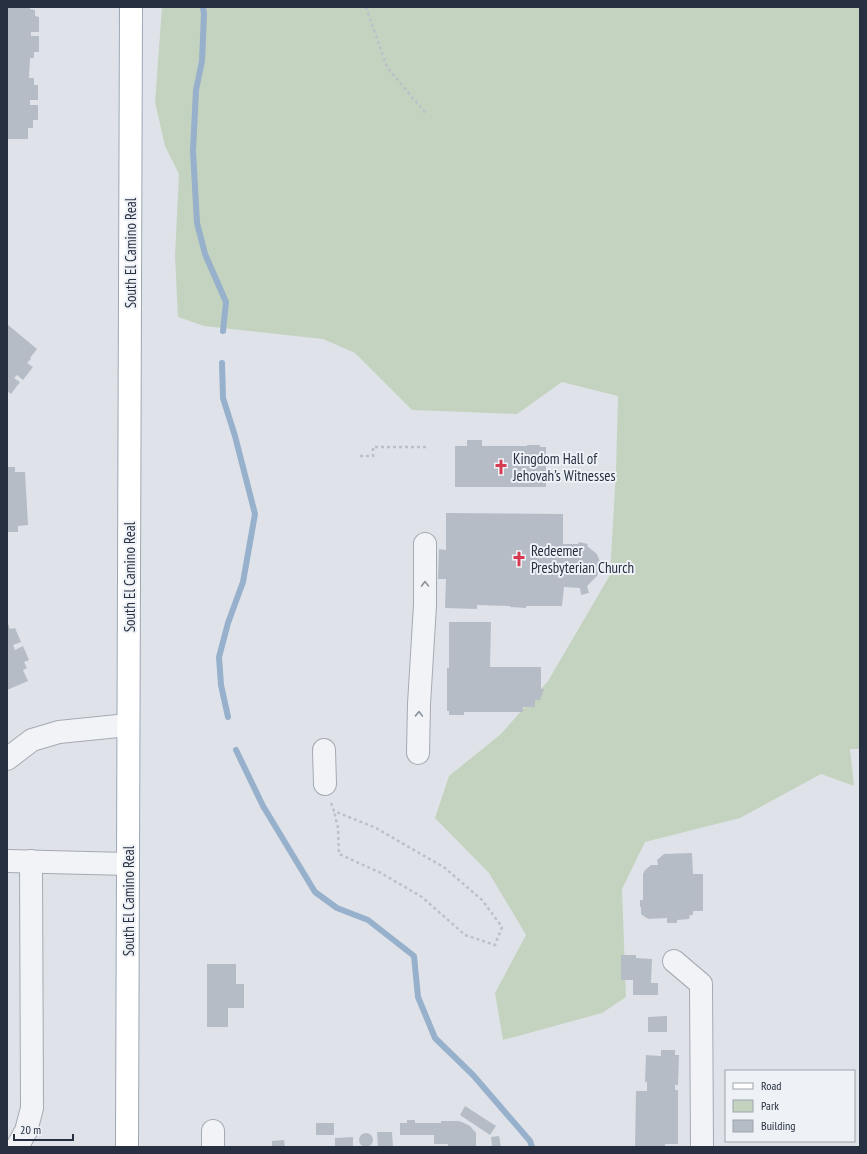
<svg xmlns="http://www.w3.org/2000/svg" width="867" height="1154" font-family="'PT Sans Narrow',sans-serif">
<rect width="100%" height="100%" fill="#dfe3e9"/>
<!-- green -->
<polygon fill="#c4d3bf" points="162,7 860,7 860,749 850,749 854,786 821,774 740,818 645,842 622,889 626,997 602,1013 503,1040 495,993 526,935 489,873 435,818 449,776 501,734 548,681 610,575 616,471 618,396 562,382 517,414 412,410 355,353 323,339 204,326 178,317 175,256 179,174 165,146 155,102"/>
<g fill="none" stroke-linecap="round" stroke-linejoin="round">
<!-- stream -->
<g stroke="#97b0cb" stroke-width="6">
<polyline points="203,7 204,14 202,61 196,90 193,151 197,223 205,254 226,302 223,331"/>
<polyline points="222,363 223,398 235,436 255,514 243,582 228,623 219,657 221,685 228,717"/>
<polyline points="236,750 263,806 315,892 337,908 368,920 414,956 418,997 435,1038 473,1075 530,1141 532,1147"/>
</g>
</g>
<!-- building -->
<g fill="#b6bcc6">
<polygon points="7,7 30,7 30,9 35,10 35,16 39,17 39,32 31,32 31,36 39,36 39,52 34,52 34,58 30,58 29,78 34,78 34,85 38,85 38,100 30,100 30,105 38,105 38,120 33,120 33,128 28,128 28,139 7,139"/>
<polygon points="7,324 37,349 30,358 31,359 27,363 33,367 23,380 17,375 14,378 20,382 11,394 7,391"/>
<polygon points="467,440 482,440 482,446 527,446 527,445 540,445 540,447 546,447 546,487 455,487 455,446 467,446"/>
<polygon points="7,467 15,467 15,472 25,472 28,525 18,526 18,532 7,532"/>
<polygon points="446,513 563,514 563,544 578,544 579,542 588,544 587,546 597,554 601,564 597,576 587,586 589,593 581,595 580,588 564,587 562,606 526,606 526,608 510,607 510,606 477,605 477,609 445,608 446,579 438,579 439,549 446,550"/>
<polygon points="7,621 10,629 15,628 21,642 13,645 15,650 23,646 29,660 24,662 27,668 23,670 28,681 7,690"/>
<polygon points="449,622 491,622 490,667 541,667 541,689 544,689 540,700 535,700 535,707 523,707 523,712 464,712 464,715 449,715 449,711 447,711 447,668 449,668"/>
<polygon points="692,853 693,874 703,874 703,911 693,911 693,915 690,915 689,919 677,920 677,923 667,923 667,918 649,919 645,917 641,914 641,907 640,907 640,900 643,900 643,874 645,870 651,865 658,865 657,860 664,854"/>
<polygon points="621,955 636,955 636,958 652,959 651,983 658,983 658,995 633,995 633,980 621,980"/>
<polygon points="207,964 236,964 236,984 244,984 244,1008 228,1008 228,1027 207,1027"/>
<polygon points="667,1016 667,1032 648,1032 648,1017"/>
<polygon points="661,1050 675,1050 675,1055 679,1055 678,1085 675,1085 675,1090 678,1090 678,1144 665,1144 665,1147 635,1147 636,1091 647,1091 647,1082 645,1082 646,1055 661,1056"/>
<polygon points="465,1106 496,1126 490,1135 460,1115"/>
<polygon points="407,1120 415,1120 415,1123 441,1123 441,1121 458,1121 462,1122 470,1126 476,1133 476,1147 448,1147 448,1144 434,1144 434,1135 400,1135 400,1123 407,1123"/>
<rect x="316" y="1123" width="18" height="12"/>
<polygon points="377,1132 392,1132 393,1147 378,1147"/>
<circle cx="366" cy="1140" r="7"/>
<polygon points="499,1136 501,1147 492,1147 491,1137"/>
<polygon points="353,1137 353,1147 335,1147 335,1138"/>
<polygon points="284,1140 285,1147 272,1147 272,1141"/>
</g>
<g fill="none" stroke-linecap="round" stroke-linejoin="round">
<defs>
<g id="minor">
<polyline points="324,750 325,784"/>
<polyline points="418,753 419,704 425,605 425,544"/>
<polyline points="7,759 32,740 59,732 128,725"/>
<polyline points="7,861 128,864"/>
<polyline points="674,961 701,984 702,1147"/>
<polyline points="213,1131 213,1147"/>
<polyline points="17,1147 26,1131 32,1108 31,861"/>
</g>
<polyline id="major" points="127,1147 131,7"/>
</defs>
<!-- minor casing -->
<use href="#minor" stroke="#a4aab3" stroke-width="24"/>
<!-- major casing -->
<use href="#major" stroke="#9da7b5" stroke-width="24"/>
<!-- path -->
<g stroke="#bdc0c8" stroke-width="2.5" stroke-dasharray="3 3" stroke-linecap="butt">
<polyline points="366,7 387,67 427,115"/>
<polyline points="360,456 373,456 373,447 428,447"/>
<polyline points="331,803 334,811 376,828 445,868 482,900 502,927 495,945 465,935 422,897 381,873 339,854 338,828 334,811"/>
</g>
<!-- minor -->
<use href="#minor" stroke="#f2f3f7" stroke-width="22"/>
<!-- major -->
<use href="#major" stroke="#fff" stroke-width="22"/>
</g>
<!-- one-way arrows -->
<defs><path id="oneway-chevron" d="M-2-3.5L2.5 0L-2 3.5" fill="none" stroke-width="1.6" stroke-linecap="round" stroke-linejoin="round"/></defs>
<g stroke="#8c929c">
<use href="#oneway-chevron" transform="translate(425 584) rotate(-91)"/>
<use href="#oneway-chevron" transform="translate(419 714) rotate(-88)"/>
</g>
<!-- icons -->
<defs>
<symbol id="church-bare" viewBox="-9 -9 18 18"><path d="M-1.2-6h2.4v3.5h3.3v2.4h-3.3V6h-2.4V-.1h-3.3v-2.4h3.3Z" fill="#d63c51" stroke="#eef2f6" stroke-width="2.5" paint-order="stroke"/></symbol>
</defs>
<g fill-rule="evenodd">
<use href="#church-bare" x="490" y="456" width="22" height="22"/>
<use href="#church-bare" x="508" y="548" width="22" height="22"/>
</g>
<g text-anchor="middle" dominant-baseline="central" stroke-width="4" stroke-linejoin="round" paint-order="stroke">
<!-- street labels -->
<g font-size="15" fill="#273041" stroke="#eef2f6">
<text transform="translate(130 253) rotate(-90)">South El Camino Real</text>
<text transform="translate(129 577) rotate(-90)">South El Camino Real</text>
<text transform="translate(128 901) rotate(-90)">South El Camino Real</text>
</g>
<!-- poi labels -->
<g font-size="15" fill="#273041" stroke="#eef2f6" text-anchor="start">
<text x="513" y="458">Kingdom Hall of<tspan x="513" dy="17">Jehovah’s Witnesses</tspan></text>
<text x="531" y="550">Redeemer<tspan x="531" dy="17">Presbyterian Church</tspan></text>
</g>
</g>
<!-- border -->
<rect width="867" height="1154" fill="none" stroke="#273041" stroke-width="16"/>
<!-- legend -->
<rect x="725" y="1070" width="130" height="72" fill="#eef2f6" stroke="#9ea4ae"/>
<rect x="733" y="1083" width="20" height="6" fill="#ffffff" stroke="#9ea4ae"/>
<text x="761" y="1090" font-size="12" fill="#273041">Road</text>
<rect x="733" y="1100" width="20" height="12" fill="#c4d3bf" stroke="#9ea4ae"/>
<text x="761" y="1110" font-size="12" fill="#273041">Park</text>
<rect x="733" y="1120" width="20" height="12" fill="#b6bcc6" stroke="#9ea4ae"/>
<text x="761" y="1130" font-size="12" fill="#273041">Building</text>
<!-- scale -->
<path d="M14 1134v6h59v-6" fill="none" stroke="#273041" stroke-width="2"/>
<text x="20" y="1134" font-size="12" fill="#273041" stroke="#eef2f6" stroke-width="3" paint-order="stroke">20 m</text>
</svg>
